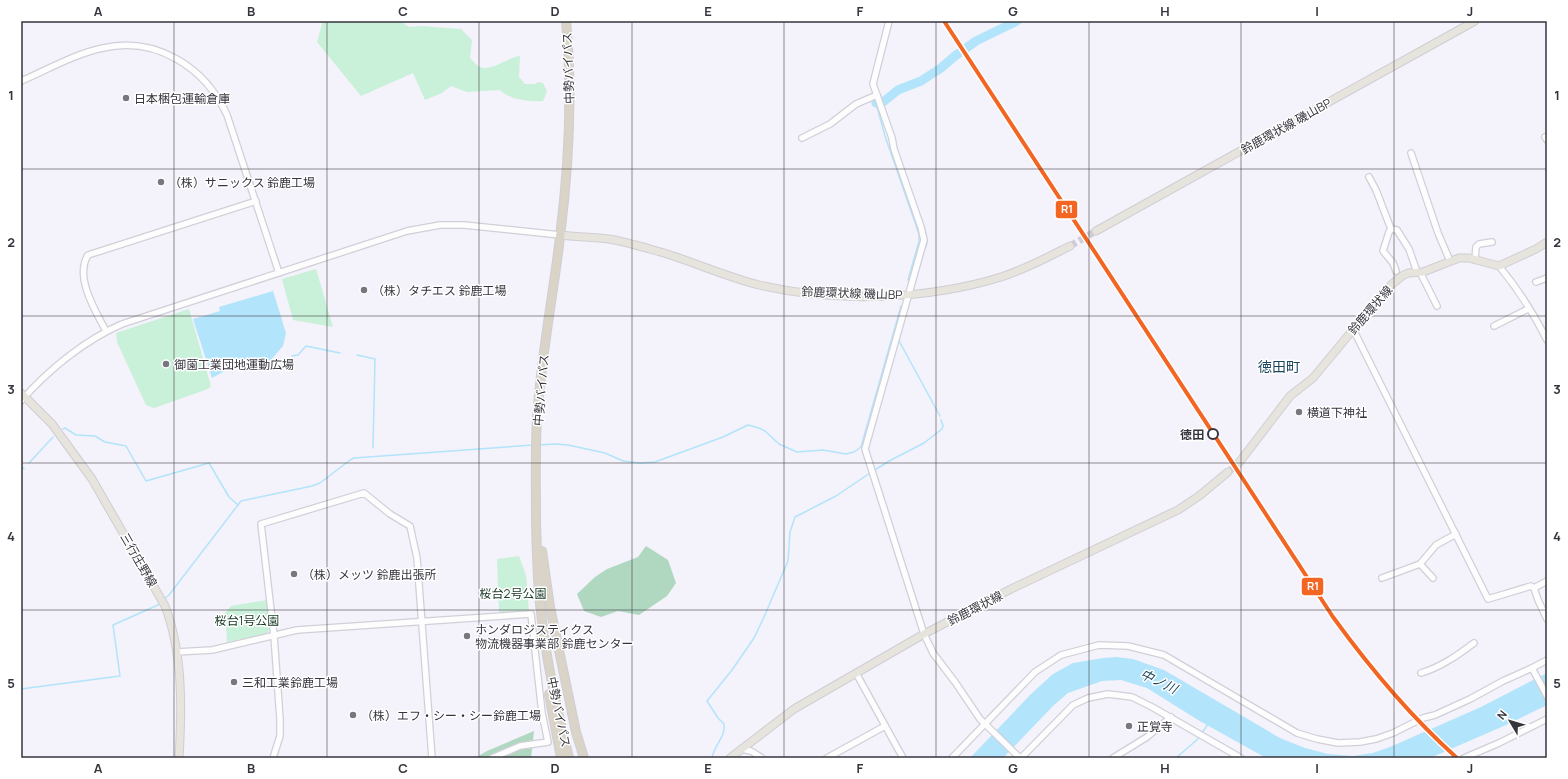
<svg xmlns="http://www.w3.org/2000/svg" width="1568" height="779" font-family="Manrope,'Noto Sans JP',sans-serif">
<rect width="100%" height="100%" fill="#f4f2fa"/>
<!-- green -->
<g fill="#c9f0d9">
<path d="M323 21H403V23L409 27 421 26 461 29 472 40 470 58C473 61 476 65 480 67 491 72 508 57 520 56L519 77 525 84H535L538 82 543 83 547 91 543 101C529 102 510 100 500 90L467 92 451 86 442 93 425 100 413 73 361 96 317 42Z"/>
<polygon points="316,269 333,327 293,320 282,279"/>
<polygon points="189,309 211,386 208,389 154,408 146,405 117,342 116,333"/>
<polygon points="519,556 526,575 529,611 499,612 497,559"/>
<polygon points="267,600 271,628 266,634 227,642 225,613 231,606"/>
</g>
<!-- forest -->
<g fill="#b0d8c1">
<polygon points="646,546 668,560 676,583 667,596 639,615 618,611 601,617 584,611 577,594 595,577 607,569 638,557"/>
<polygon points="534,731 531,758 475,758 487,751"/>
</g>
<!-- water -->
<g fill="#b2e4fb">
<polygon points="273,291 286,333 283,346 270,361 264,364 236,367 230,368 212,378 193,319 220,311 219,307"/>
<polygon points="1116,657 1133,659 1164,670 1280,738 1305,748 1328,754 1353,756 1373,753 1390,747 1481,707 1547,673 1547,705 1506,725 1430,758 1266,758 1198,720 1147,688 1121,680 1102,681 1068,693 1054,705 1003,758 970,758 1031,694 1053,674 1073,663 1103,658"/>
</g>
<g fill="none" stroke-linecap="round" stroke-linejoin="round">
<!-- stream -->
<g stroke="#b2e4fb" stroke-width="1.5">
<polyline points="876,103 885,136 919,234 919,241 908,280"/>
<polyline points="921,260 927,243 926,233"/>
<polyline points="898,339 940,416"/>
<polyline points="357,355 375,359 373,448"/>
<polyline points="292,356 298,355 306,346 340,353"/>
<polyline points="63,429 65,428 76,435 95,436 105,442 126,446 146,481 209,463 229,497 238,505"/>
<polyline points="538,445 556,444 568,445 605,453 623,461 640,463 655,462 723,437 748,425 759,428 765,431 779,444 797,452 823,450 846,454 854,452 861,447 901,306"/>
<polyline points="29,463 53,437"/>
<polyline points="21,466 24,469"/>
<polyline points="873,471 891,460 924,443 942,429 943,426 941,420"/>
<polyline points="163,600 169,595 241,501 312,486 320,483 350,460 354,458 533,445"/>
<polyline points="21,689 120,676 113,625 158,605 161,603"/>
<polyline points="1202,733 1208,724"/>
<path d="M712 758C714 745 726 737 724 724L718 718 707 701 732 670 754 638 764 617 788 561 790 532 795 517 836 496 870 473"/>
<polyline points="1176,758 1199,738"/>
</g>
<!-- river -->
<polyline stroke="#b2e4fb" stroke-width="9" points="876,103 883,102 898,90 921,81 941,68 955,56 976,41 1017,21"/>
<!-- major-tunnel -->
<g stroke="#ceccd4" stroke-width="7" stroke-dasharray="7 3.5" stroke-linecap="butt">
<polyline points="1070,246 1096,231"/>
<polyline points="1228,472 1238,464"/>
</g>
<defs>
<g id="minor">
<polyline points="889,21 873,84 892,138 894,149 921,227 924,240 865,449 924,634 933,653 955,682 980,719 1020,758"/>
<path d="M21 81C47 70 74 54 103 48 156 36 205 67 227 115L279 273"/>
<polyline points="1545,137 1547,140"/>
<polyline points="802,138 830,124 856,104 877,95"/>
<polyline points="1411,153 1438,233 1450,261"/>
<polyline points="1369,177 1376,190 1391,229 1397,230 1409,249 1417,272"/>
<polyline points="1391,229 1389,232 1383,251 1393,263 1396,271"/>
<polyline points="1475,260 1476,247 1479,244 1492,242"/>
<path d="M1499 266C1518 289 1534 314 1547 340"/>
<polyline points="1420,272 1437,306"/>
<polyline points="1536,282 1547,278"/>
<polyline points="1494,326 1528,309"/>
<polyline points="1353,329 1488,599 1531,586 1534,588 1538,600 1547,619"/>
<path d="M106 331C96 312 74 277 88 255L256 201"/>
<path d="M21 401C48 370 85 340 122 324L407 231 440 225H464L560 235"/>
<polyline points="1420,564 1433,578"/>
<polyline points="1382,578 1420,564 1436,545 1456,534"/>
<polyline points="1534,588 1547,581"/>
<polyline points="177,652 212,650 297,630 531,614 542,713 548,742 520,746 492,758"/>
<polyline points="1547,660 1532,668 1547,696"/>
<polyline points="856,673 903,758"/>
<path d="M1421 673C1441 667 1458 655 1474 643"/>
<polyline points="741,749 751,751 762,758"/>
<polyline points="273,758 280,736 280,719 274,636 261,524 364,493 390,514 410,526 417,558 432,758"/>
<polyline points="827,758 885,726"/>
<polyline points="952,758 1035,672 1061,655 1099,645 1128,646 1164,655 1297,733 1317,739 1338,743 1360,742 1376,739 1393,733 1423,718 1435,715 1470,699 1503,681 1532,668"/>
<polyline points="1021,758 1073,705 1088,698 1108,694 1132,697 1152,707 1241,758"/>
<polyline points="1113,758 1147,737 1171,717"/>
<polyline points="1464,758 1499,743 1547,719"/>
</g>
<g id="major">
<polyline points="1096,231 1475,21"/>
<path d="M560 235C576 237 593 237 609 239 627 242 646 248 664 253 696 263 727 277 759 285 835 303 927 300 1001 277 1026 269 1048 257 1070 246"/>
<path d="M21 393 52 424 92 479 165 606C183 653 182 708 179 758"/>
<polyline points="1238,464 1290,396 1313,378 1371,308 1391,285 1402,276 1408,273 1423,272 1459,258 1469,258 1499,266 1536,249 1547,242"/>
<polyline points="730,758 794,709 924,634 1011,589 1178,510 1199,496 1228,472"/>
</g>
<g id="highway">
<path d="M566 21C573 93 569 165 560 237 553 297 541 357 537 418 535 453 536 488 536 522 537 552 537 582 541 612 546 661 557 710 569 758"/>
<polyline points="542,551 550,607 576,732 584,758"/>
<polyline points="549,694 561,758"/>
</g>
</defs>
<!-- minor casing -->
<use href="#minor" stroke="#d1cfd7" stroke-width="8"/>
<!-- major casing -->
<use href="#major" stroke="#cfced3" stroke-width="9"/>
<!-- highway casing -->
<use href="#highway" stroke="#cfced3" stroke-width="10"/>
<!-- minor -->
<use href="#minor" stroke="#fdfdfe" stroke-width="5.5"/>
<!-- major -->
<use href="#major" stroke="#e7e4dd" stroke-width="7"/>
<!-- highway -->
<use href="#highway" stroke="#d9d4c7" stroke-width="8"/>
<defs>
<path id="rail-1" d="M944 21 1333 617C1370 668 1410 716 1457 758"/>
</defs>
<!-- rail-1 casing -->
<use href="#rail-1" stroke="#fff" stroke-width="7"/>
<!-- rail-1 -->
<use href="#rail-1" stroke="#f26522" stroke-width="4"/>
</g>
<!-- grid -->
<path fill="none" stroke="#36343d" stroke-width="1" stroke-opacity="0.55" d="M174 21V758M327 21V758M479 21V758M632 21V758M784 21V758M936 21V758M1089 21V758M1241 21V758M1394 21V758M21 169H1547M21 316H1547M21 463H1547M21 610H1547"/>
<!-- markers -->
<g fill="#78767f" stroke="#fff" stroke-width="1.5">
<circle cx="126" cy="98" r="4"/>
<circle cx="161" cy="182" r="4"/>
<circle cx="364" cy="290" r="4"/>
<circle cx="166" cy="364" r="4"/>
<circle cx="1299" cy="412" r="4"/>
<circle cx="294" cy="574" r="4"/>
<circle cx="467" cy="636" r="4"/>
<circle cx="234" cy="682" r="4"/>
<circle cx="353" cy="715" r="4"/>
<circle cx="1129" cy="726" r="4"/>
</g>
<circle fill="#fff" stroke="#36343d" stroke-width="2" cx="1213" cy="434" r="5"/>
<g text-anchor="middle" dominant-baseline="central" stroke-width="3" stroke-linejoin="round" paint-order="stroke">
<!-- street labels -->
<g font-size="12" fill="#36343d" stroke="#fff">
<text transform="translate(568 68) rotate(-92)">中勢バイパス</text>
<text transform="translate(1286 126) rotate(-29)">鈴鹿環状線 磯山BP</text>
<text transform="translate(852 293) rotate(2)">鈴鹿環状線 磯山BP</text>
<text transform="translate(1370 310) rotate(-49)">鈴鹿環状線</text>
<text transform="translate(541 390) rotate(-85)">中勢バイパス</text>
<text transform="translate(139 560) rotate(60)">三行庄野線</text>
<text transform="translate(975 608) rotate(-27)">鈴鹿環状線</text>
<text transform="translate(559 712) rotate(78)">中勢バイパス</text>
</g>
<!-- poi labels -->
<g font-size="12" fill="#36343d" stroke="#fff" text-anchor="start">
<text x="134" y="98">日本梱包運輸倉庫</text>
<text x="169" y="182">（株）サニックス 鈴鹿工場</text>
<text x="372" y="290">（株）タチエス 鈴鹿工場</text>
<text x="174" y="364">御薗工業団地運動広場</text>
<text x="1307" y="412">横道下神社</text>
<text x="302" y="574">（株）メッツ 鈴鹿出張所</text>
<text x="475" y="629">ホンダロジスティクス<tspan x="475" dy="14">物流機器事業部 鈴鹿センター</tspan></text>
<text x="242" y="682">三和工業鈴鹿工場</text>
<text x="361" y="715">（株）エフ・シー・シー鈴鹿工場</text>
<text x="1137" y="726">正覚寺</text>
</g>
<!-- stop labels -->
<g font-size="12" font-weight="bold" fill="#36343d" stroke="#fff" text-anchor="end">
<text x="1204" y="434">徳田</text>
</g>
<!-- park labels -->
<g font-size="12" fill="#153622" stroke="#fff">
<text x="513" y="593">桜台2号公園</text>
<text x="247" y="620">桜台1号公園</text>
</g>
<!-- water labels -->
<g font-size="13" font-style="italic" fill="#204a59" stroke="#fff">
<text transform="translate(1159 681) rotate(26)">中ノ川</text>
</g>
<!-- quarter labels -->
<g font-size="14" fill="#1b465c" stroke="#fff">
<text x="1279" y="366">徳田町</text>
</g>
</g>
<g stroke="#fff" stroke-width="1.5">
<rect x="1055" y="200" width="23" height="19" rx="4" fill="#f26522"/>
<rect x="1301" y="577" width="23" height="19" rx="4" fill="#f26522"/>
</g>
<g font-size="11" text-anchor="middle" font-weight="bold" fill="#fff">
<text x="1067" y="213">R1</text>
<text x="1313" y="590">R1</text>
</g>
<!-- border -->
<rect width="1568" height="779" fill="none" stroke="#ffffff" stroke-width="44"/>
<!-- north arrow -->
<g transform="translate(1510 721) rotate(308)" stroke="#ffffff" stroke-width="3" paint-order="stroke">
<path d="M0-3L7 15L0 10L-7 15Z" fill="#36343d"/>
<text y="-6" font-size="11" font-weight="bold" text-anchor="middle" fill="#36343d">N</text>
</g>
<rect x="22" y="22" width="1524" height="735" fill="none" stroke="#36343d" stroke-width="1.5"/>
<g font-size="13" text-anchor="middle" font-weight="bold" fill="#36343d">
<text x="98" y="16">A</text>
<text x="251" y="16">B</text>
<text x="403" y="16">C</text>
<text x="555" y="16">D</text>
<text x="708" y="16">E</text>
<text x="860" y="16">F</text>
<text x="1013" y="16">G</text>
<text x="1165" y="16">H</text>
<text x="1317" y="16">I</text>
<text x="1470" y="16">J</text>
<text x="11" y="100">1</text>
<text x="1557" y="100">1</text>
<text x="11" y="247">2</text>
<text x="1557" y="247">2</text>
<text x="11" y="394">3</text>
<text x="1557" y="394">3</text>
<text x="11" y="541">4</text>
<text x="1557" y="541">4</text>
<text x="11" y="688">5</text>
<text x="1557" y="688">5</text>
<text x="98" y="773">A</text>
<text x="251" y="773">B</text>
<text x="403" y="773">C</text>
<text x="555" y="773">D</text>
<text x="708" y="773">E</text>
<text x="860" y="773">F</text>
<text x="1013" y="773">G</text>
<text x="1165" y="773">H</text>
<text x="1317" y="773">I</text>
<text x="1470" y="773">J</text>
</g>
</svg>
